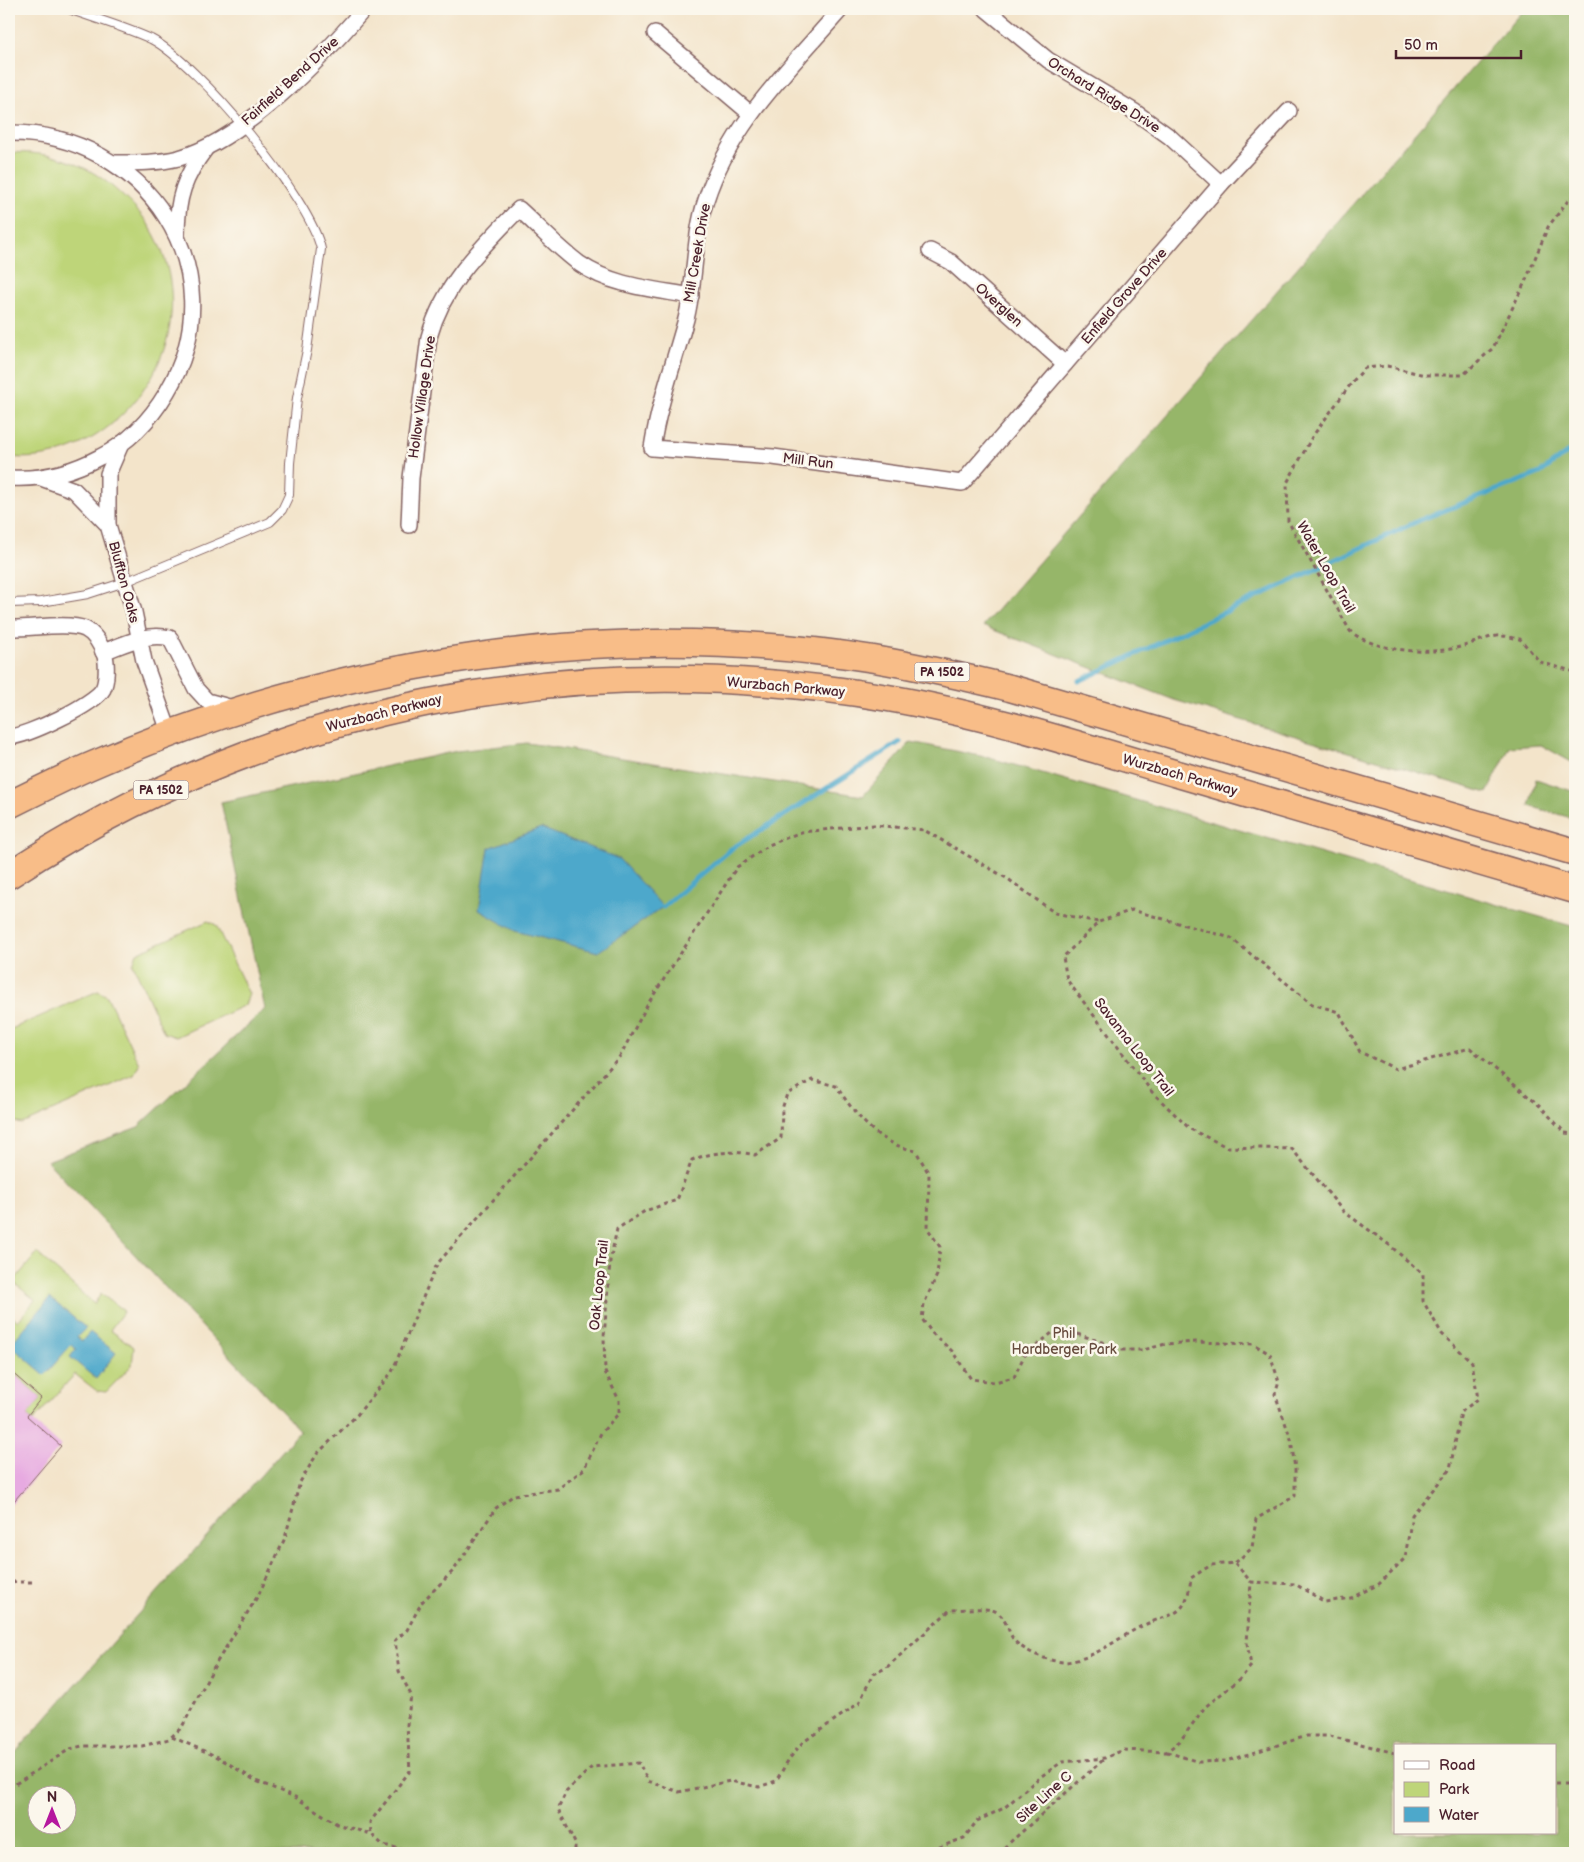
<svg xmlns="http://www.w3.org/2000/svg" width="1584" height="1862" font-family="'Balsamiq Sans',sans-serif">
<rect width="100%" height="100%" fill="#fbf7ec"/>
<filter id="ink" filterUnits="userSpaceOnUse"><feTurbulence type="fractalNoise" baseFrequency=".02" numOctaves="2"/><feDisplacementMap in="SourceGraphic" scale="10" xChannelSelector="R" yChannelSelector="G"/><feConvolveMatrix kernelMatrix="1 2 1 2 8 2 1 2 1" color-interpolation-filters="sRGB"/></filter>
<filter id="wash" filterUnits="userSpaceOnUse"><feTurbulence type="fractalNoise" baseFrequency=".0096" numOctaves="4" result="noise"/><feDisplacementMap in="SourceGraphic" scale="20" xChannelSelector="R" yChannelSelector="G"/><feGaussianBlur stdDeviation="1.12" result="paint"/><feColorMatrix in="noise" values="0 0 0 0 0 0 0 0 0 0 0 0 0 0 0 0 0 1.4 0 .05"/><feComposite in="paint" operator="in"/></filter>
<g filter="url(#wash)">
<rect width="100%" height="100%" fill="#f3e4ca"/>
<!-- green -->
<g fill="#bed579" stroke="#847a52">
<path d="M9 153C47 150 86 163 114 188 127 200 141 212 150 227 192 296 170 379 108 427 80 449 45 461 9 457Z"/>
<polygon points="208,921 216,925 249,994 245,1005 176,1037 164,1033 133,964 137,953"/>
<polygon points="98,991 107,996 139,1064 134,1075 22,1124 12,1121 9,1114 9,1030"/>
<polygon points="37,1253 94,1304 101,1294 124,1311 110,1330 134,1347 132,1365 106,1392 97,1391 75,1374 33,1421 27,1416 41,1398 9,1369 9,1314 18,1321 35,1300 13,1282"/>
</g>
<!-- forest -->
<g fill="#96b669" stroke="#706a4a" fill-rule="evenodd">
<polygon points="1524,9 1575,9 1575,764 1541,745 1510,747 1487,793 1174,700 983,626"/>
<path d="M911 742 990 758 1575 927V1853H9V1760L300 1431 47 1161 138 1127 265 1009 221 802 457 751 527 743 863 796ZM1395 1746H1555V1833H1395ZM38 1794H68V1824H38Z"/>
<polygon points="1536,779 1575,792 1575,819 1529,806"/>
</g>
<!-- water -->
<g fill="#4da8cb" stroke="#4c647b">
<polygon points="541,828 619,859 663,907 598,952 515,931 479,910 489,848"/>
<polygon points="50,1298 86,1328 77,1337 82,1341 90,1332 116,1353 96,1379 70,1357 76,1349 71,1345 45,1375 10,1345"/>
</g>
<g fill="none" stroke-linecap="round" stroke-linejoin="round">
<!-- stream -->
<g stroke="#4da8cb" stroke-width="5">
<polyline points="1079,681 1420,520 1540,473 1575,447"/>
<polyline points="663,907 731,849 900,742"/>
</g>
</g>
<g id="blocks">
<!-- building -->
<polygon fill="#e7aae1" points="9,1370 41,1398 27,1416 61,1446 9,1507"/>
</g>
</g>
<g filter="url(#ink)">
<use href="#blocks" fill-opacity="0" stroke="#856463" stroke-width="1"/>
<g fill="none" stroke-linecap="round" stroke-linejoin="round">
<defs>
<path id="service" d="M9 603 41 602 88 594 125 582 270 522 282 510 289 495 290 463 297 398 307 350 321 249C310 198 198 63 151 39 125 27 96 19 69 9"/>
<g id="minor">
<path d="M841 9C791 67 730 124 706 200 693 238 696 280 686 319 674 363 659 403 652 448L773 457 962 483 1221 184 1289 111"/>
<polyline points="986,9 1048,60 1135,112 1170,137 1221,184"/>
<polyline points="655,33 751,114"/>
<path d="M9 133C144 132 239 271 167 392 151 419 128 443 100 457 72 472 40 480 9 478"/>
<path d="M115 163C136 163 158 163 179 158 244 140 321 59 364 9"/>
<path d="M177 235C177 198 184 177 206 148"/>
<polyline points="930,251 951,262 1065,364"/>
<polyline points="121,444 108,474 108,525 134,612 144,661 170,734"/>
<polyline points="41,478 74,490 108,525"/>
<path d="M409 525 411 478 429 337C444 283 481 248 519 209 539 227 558 248 580 264 612 286 653 289 691 296"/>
<path d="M9 628C29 629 67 622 85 629 95 634 101 645 105 656 107 664 107 681 103 689 94 705 27 736 9 737"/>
<path d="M103 652C125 644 147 632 170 638L196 689 207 701 236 709"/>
</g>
<g id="motorway">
<path d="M9 805C35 792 61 779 88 767 333 659 609 617 874 659 920 667 965 677 1010 688L1575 852"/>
<path d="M9 875C274 702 576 645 888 698 987 715 1085 747 1181 775 1313 813 1444 852 1575 890"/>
</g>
</defs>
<!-- service casing -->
<use href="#service" stroke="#856463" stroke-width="10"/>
<!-- minor casing -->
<use href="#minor" stroke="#856463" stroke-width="18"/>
<!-- motorway casing -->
<use href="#motorway" stroke="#856463" stroke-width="29"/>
<!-- path -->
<g stroke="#856463" stroke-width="3" stroke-dasharray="4 4" stroke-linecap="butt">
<path d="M1575 197 1570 198 1548 227 1526 280 1493 348 1463 375H1425L1387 366 1365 368 1353 381 1312 437 1287 483 1288 521 1350 631C1373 651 1427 655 1456 648 1470 645 1483 638 1497 636 1504 635 1513 638 1520 639L1540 662 1575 672"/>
<polyline points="1235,1563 1251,1582"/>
<polyline points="12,1582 32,1582"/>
<polyline points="172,1737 218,1757 256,1781 295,1797 337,1824 371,1834"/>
<polyline points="1167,1752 1199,1762 1226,1761 1307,1736 1330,1736 1395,1753"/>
<polyline points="1555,1784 1575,1784"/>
<polyline points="9,1788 70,1749 82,1746 142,1746 169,1739 182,1727 215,1665 259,1594 285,1538 300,1482 317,1454 357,1415 392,1372 437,1264 620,1056 649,1002 737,867 769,845 801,832 874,825 924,830 1008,879 1055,913 1098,922"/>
<path d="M420 1853 383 1845 371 1834 370 1822 410 1771 407 1725 411 1695 399 1671 395 1640 407 1630 422 1602 454 1570 496 1508 514 1495 558 1489 584 1469 601 1433 619 1413V1400L605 1372 604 1337 610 1261 617 1229 645 1211 677 1200 692 1160C711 1152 735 1150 755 1155L781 1138 782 1109 787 1094 812 1080 836 1086C858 1118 877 1143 916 1151L929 1174 928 1229 940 1247 937 1275 924 1304 922 1319 933 1334 952 1351 971 1379 995 1382 1014 1377 1024 1356 1058 1328 1102 1342 1115 1350H1143L1166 1344 1196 1342 1253 1344 1270 1354 1279 1382 1275 1394 1291 1439 1295 1469V1496L1256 1519 1252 1548 1235 1563 1211 1565 1191 1578C1186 1620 1173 1611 1142 1626 1117 1638 1095 1659 1066 1662 1052 1663 1022 1651 1014 1640 1007 1631 1006 1614 992 1610 980 1607 963 1610 950 1610L886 1668 873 1674 859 1703 802 1743 789 1759 776 1781 759 1787 730 1781 679 1792 648 1781 639 1763 592 1767 566 1792 558 1809 575 1843V1853"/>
<polyline points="924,1853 964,1838 977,1821 1004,1808 1040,1777 1062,1762 1105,1758 1123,1750 1166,1752 1180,1741 1205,1707 1240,1679 1251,1666 1247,1643 1251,1582 1295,1584 1325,1602 1351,1598 1379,1584 1405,1558 1412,1515 1450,1469 1461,1412 1478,1399 1472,1362 1442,1334 1423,1301 1423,1274 1388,1244 1343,1211 1292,1149 1227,1147 1190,1129 1152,1092 1067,980 1063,957 1099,922 1132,910 1231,938 1312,1004 1339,1012 1360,1052 1396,1069 1470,1048 1540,1106 1565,1133 1575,1134"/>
<polyline points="998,1853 1104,1759"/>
</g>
<!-- service -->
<use href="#service" stroke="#fff" stroke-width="8"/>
<!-- minor -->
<use href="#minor" stroke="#fff" stroke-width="15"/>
<!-- motorway -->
<use href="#motorway" stroke="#f8bd88" stroke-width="26"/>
</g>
</g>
<g text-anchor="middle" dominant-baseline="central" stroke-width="5" stroke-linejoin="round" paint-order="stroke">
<!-- shield labels -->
<g fill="#fbf7ec" stroke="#7f6065" stroke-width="1">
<rect x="914.5" y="662.5" width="55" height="19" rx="4"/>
<rect x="133.5" y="780.5" width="55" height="19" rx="4"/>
</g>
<g font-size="12" font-weight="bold" fill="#4a1f2b">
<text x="942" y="672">PA 1502</text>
<text x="161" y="790">PA 1502</text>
</g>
<!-- street labels -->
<g font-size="14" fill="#4a1f2b" stroke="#fbf7ec">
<text transform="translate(290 81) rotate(-42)">Fairfield Bend Drive</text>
<text transform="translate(1104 95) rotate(32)">Orchard Ridge Drive</text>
<text transform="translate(697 253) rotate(-80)">Mill Creek Drive</text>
<text transform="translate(1124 296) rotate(-49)">Enfield Grove Drive</text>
<text transform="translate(999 305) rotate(42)">Overglen</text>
<text transform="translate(422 397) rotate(-82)">Hollow Village Drive</text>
<text transform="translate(808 461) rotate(7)">Mill Run</text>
<text transform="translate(1326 567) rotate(60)">Water Loop Trail</text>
<text transform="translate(124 582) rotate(75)">Bluffton Oaks</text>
<text transform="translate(786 687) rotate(5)">Wurzbach Parkway</text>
<text transform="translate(384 713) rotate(-14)">Wurzbach Parkway</text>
<text transform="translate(1180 775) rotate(16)">Wurzbach Parkway</text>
<text transform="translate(1134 1047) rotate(52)">Savanna Loop Trail</text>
<text transform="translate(599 1285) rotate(-84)">Oak Loop Trail</text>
<text transform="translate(1044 1797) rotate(-42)">Site Line C</text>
</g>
<!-- park labels -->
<g font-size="14" fill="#674c3e" stroke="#fbf7ec">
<text x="1064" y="1333">Phil<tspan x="1064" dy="16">Hardberger Park</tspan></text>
</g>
</g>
<!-- margin -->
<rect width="1584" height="1862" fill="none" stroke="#fbf7ec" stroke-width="30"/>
<!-- legend -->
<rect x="1394" y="1744" width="162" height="90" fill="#fbf7ec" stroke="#b4a19f"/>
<rect x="1404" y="1761" width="25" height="8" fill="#ffffff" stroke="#b4a19f"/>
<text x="1439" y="1770" font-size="15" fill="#4a1f2b">Road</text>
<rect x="1404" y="1782" width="25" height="15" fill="#bed579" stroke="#b4a19f"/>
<text x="1439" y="1794" font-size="15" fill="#4a1f2b">Park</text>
<rect x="1404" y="1807" width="25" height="15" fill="#4da8cb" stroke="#b4a19f"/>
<text x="1439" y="1820" font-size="15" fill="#4a1f2b">Water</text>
<!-- north arrow -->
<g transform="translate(52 1810)"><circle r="24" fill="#fbf7ec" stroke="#b4a19f"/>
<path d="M0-4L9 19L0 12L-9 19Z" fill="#b5179e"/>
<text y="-8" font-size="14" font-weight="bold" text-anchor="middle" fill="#4a1f2b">N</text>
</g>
<!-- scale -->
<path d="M1396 50v8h125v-8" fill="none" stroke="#4a1f2b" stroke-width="2.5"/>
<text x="1404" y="50" font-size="15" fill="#4a1f2b" stroke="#fbf7ec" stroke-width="4" paint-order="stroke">50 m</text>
</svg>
